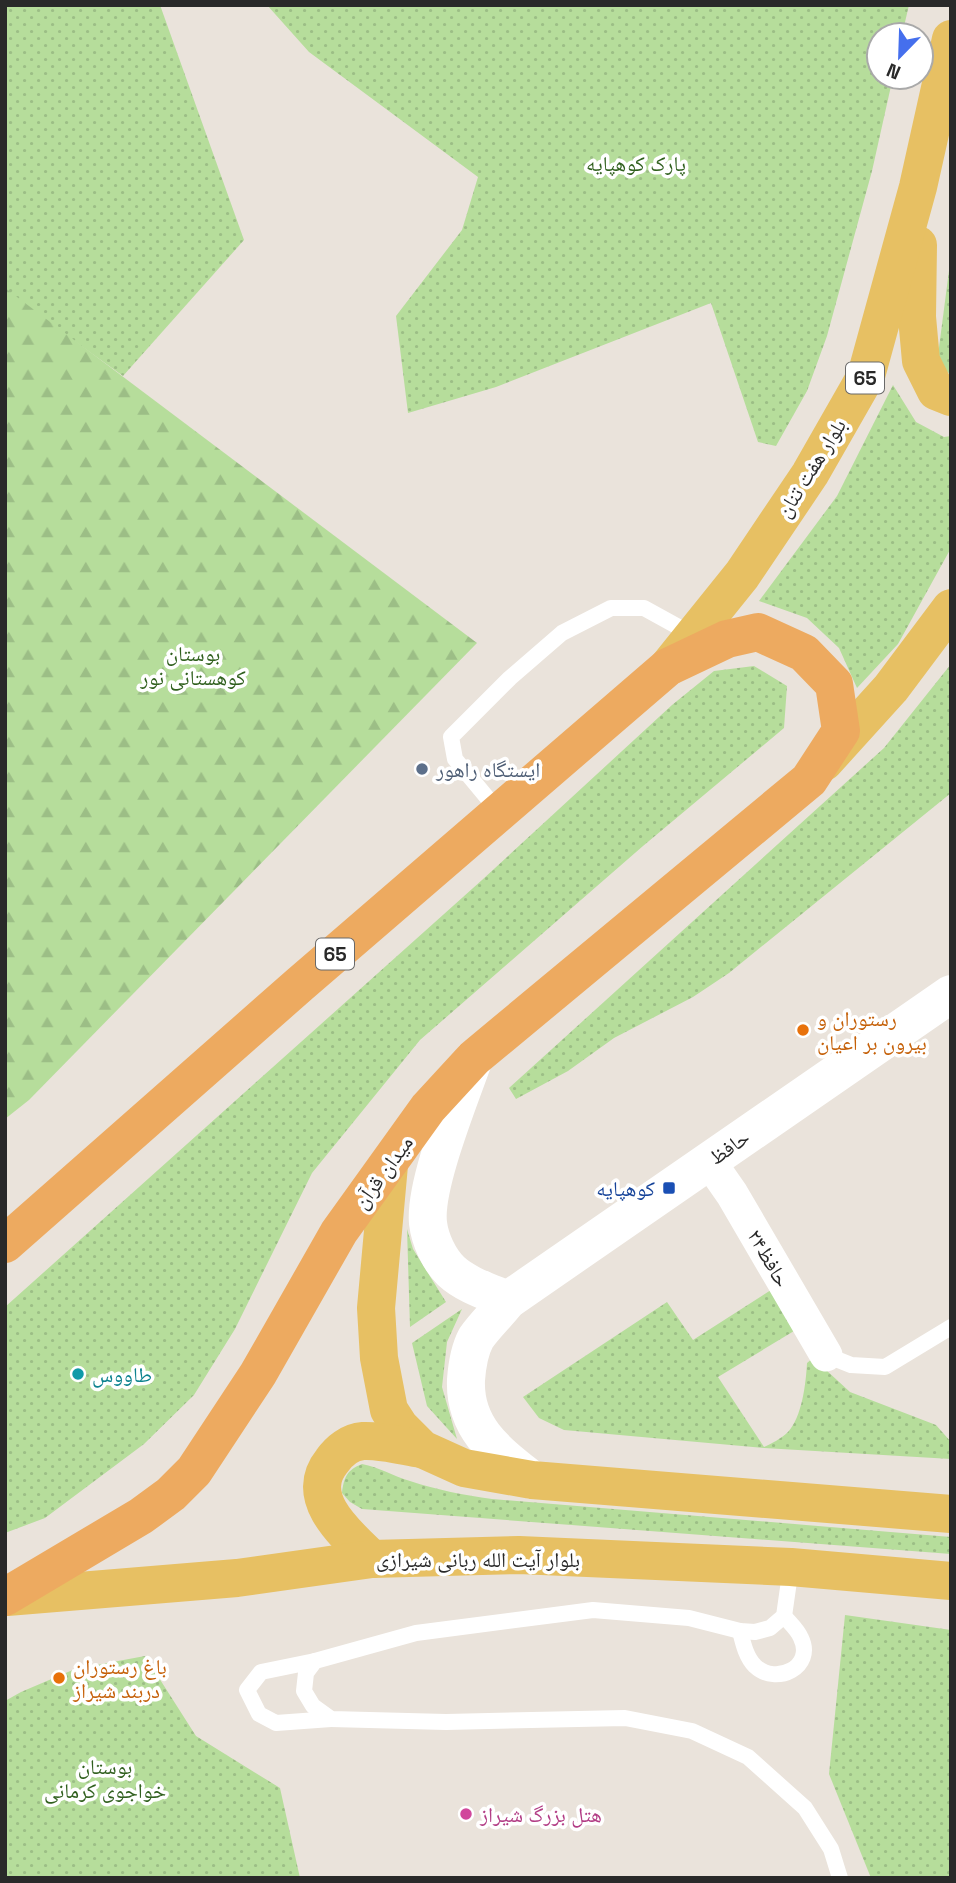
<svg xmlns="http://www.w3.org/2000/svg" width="956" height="1883" font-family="'Space Grotesk','Noto Naskh Arabic',sans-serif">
<defs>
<pattern id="grass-dots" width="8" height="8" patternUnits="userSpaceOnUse" patternTransform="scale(1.75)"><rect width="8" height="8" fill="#b6dd9b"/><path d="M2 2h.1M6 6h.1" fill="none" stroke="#9cbe86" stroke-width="1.8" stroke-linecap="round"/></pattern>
<pattern id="forest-firs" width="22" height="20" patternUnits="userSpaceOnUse" patternTransform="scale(1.75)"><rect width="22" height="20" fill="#b6dd9b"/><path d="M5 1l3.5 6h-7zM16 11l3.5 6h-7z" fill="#9cbe86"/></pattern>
</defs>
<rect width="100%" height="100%" fill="#eae3db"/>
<!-- grass -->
<g fill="url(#grass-dots)">
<polygon points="5,5 160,5 244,240 123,376 5,291"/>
<polygon points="267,5 909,5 902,35 879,35 879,77 893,77 872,171 827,336 807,391 776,446 758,442 711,303 496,387 408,413 396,316 462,230 478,177 309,52"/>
<polygon points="951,255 951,375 937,363"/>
<polygon points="893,385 916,422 944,437 951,436 951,548 898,644 857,688 839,648 807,618 759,601 837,496"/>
<polygon points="951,664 951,793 729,973 693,997 614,1038 568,1071 516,1099 509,1088 884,748"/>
<polygon points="754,666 787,686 784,728 643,846 420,1040 312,1173 235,1329 194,1395 144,1444 45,1518 5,1533 5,1307 482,880 672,705 714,671"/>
<polygon points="407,1229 413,1249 446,1302 410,1327"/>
<path d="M771 1290 794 1331 718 1377 764 1447C771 1444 782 1438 788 1432 802 1417 806 1383 807 1363L813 1358 850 1392 936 1425 951 1442V1459L764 1448 564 1430 539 1418 523 1397 667 1302 693 1340Z"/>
<polygon points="462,1309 447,1342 442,1387 457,1439 427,1406 412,1343"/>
<path d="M362 1464C379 1467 393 1476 410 1481 437 1490 464 1495 492 1499L951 1537V1554L362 1509 350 1502 342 1493C344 1477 347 1470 362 1464Z"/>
<polygon points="845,1615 951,1630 951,1878 871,1878 829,1774"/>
<polygon points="145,1656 196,1736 280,1788 300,1878 5,1878 5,1701 21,1692 75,1669"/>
</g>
<!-- forest -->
<polygon fill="url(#forest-firs)" points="5,288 477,643 29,1100 5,1119"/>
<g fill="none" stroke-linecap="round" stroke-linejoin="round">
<!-- service -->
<g stroke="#fff" stroke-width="16">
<polyline points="499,812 455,759 451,737 510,678 562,633 611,608 644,608 693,635"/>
<polyline points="826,1355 851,1365 885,1367 951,1327"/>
<polyline points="791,1567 784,1616 770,1628 755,1632 740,1631 689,1618 593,1610 416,1633 315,1661 306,1673 304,1691 313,1706 331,1719 446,1722 625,1718 692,1731 748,1757 805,1808 831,1849 840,1878"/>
<path d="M740 1631C743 1643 746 1657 755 1666 776 1686 815 1667 801 1638 798 1630 789 1622 784 1616"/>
<polyline points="315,1661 261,1672 247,1690 259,1714 276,1723 331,1719"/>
</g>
<!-- minor -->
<polyline stroke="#fff" stroke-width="33" points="709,1161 732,1194 826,1355"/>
<!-- secondary -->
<g stroke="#fff" stroke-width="38">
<path d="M474 1058C460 1098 424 1185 428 1223 430 1240 439 1259 451 1271 466 1285 489 1292 508 1300"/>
<path d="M532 1480C498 1453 464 1429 466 1380 467 1366 469 1351 476 1338 485 1325 498 1313 508 1300L951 994"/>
</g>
<!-- primary -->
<g stroke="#e7c063" stroke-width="38">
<polyline points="918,245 917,317 921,361 936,391 951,397"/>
<polyline points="668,667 742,575 810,474 866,376 918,187 951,39"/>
<polyline points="824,762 891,688 951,608"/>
<polyline points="389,1165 376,1308 379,1358 389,1410 400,1427 422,1449 464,1468 532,1480 951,1514"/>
<path d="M372 1559C347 1535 302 1498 332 1461 339 1451 350 1442 363 1441 381 1440 403 1446 422 1449"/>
<polyline points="7,1597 237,1578 372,1559 519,1555 791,1567 951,1581"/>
</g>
<!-- trunk -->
<polyline stroke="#edaa60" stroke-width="38" points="5,1244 299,985 668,667 727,639 758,632 804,653 834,684 841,731 809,780 474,1058 428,1108 339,1232 258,1374 194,1471 171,1494 141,1516 5,1597"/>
</g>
<!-- markers -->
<circle fill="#5c6f8a" stroke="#fff" stroke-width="2.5" cx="422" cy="769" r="7"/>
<g fill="#e8710a" stroke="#fff" stroke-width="2.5">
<circle cx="803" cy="1030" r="7"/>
<circle cx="59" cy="1678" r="7"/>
</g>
<rect fill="#1a4fb4" stroke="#fff" stroke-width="2.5" x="662" y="1181" width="14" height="14" rx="3.5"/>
<circle fill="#0f9aa8" stroke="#fff" stroke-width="2.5" cx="78" cy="1374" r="7"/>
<circle fill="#d1479c" stroke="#fff" stroke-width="2.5" cx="466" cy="1814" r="7"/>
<g text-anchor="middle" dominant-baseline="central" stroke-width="7" stroke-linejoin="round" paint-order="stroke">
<!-- shield labels -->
<g fill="#fff" stroke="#696969" stroke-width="2">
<rect x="846" y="362.5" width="38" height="31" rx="5"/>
<rect x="316" y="938.5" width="38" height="31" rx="5"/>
</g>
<g font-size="19" font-weight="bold" fill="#292929">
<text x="865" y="378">65</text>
<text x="335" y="954">65</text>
</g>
<!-- park labels -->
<g font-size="21" fill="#30601e" stroke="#fff">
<text x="636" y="163">پارک کوهپایه</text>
<text x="193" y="653">بوستان<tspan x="193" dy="24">کوهستانی نور</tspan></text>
<text x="105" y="1766">بوستان<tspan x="105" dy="24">خواجوی کرمانی</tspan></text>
</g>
<!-- street labels -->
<g font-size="21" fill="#292929" stroke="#fff">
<text transform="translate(811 468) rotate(-58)">بلوار هفت تنان</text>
<text transform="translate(729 1147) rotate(-35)">حافظ</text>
<text transform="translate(383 1172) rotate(-54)">میدان قرآن</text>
<text transform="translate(769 1258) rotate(60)">حافظ۲۴</text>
<text x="478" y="1559">بلوار آیت الله ربانی شیرازی</text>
</g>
<!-- service labels -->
<g font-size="21" fill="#4e5e75" stroke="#fff" text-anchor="start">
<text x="436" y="769">ایستگاه راهور</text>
</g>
<!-- food labels -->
<g font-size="21" fill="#c56008" stroke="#fff" text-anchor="start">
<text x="817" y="1018">رستوران و<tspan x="817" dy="24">بیرون بر اعيان</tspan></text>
<text x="73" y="1666">باغ رستوران<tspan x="73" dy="24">دربند شیراز</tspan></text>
</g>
<!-- transit labels -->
<g font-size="21" fill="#164399" stroke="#fff" text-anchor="end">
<text x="655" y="1188">کوهپایه</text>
</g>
<!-- culture labels -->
<g font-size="21" fill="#0d838f" stroke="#fff" text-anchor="start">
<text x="92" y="1374">طاووس</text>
</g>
<!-- hotel labels -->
<g font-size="21" fill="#b23c85" stroke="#fff" text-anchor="start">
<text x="480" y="1814">هتل بزرگ شیراز</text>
</g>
</g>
<!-- border -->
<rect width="956" height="1883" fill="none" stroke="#292929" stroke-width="14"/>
<!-- north arrow -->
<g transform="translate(900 56) rotate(203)"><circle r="33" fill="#ffffff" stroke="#a9a9a9" stroke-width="2"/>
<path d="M0-5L12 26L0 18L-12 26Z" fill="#456fed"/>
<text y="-10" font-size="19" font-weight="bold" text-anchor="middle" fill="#292929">N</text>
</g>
</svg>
